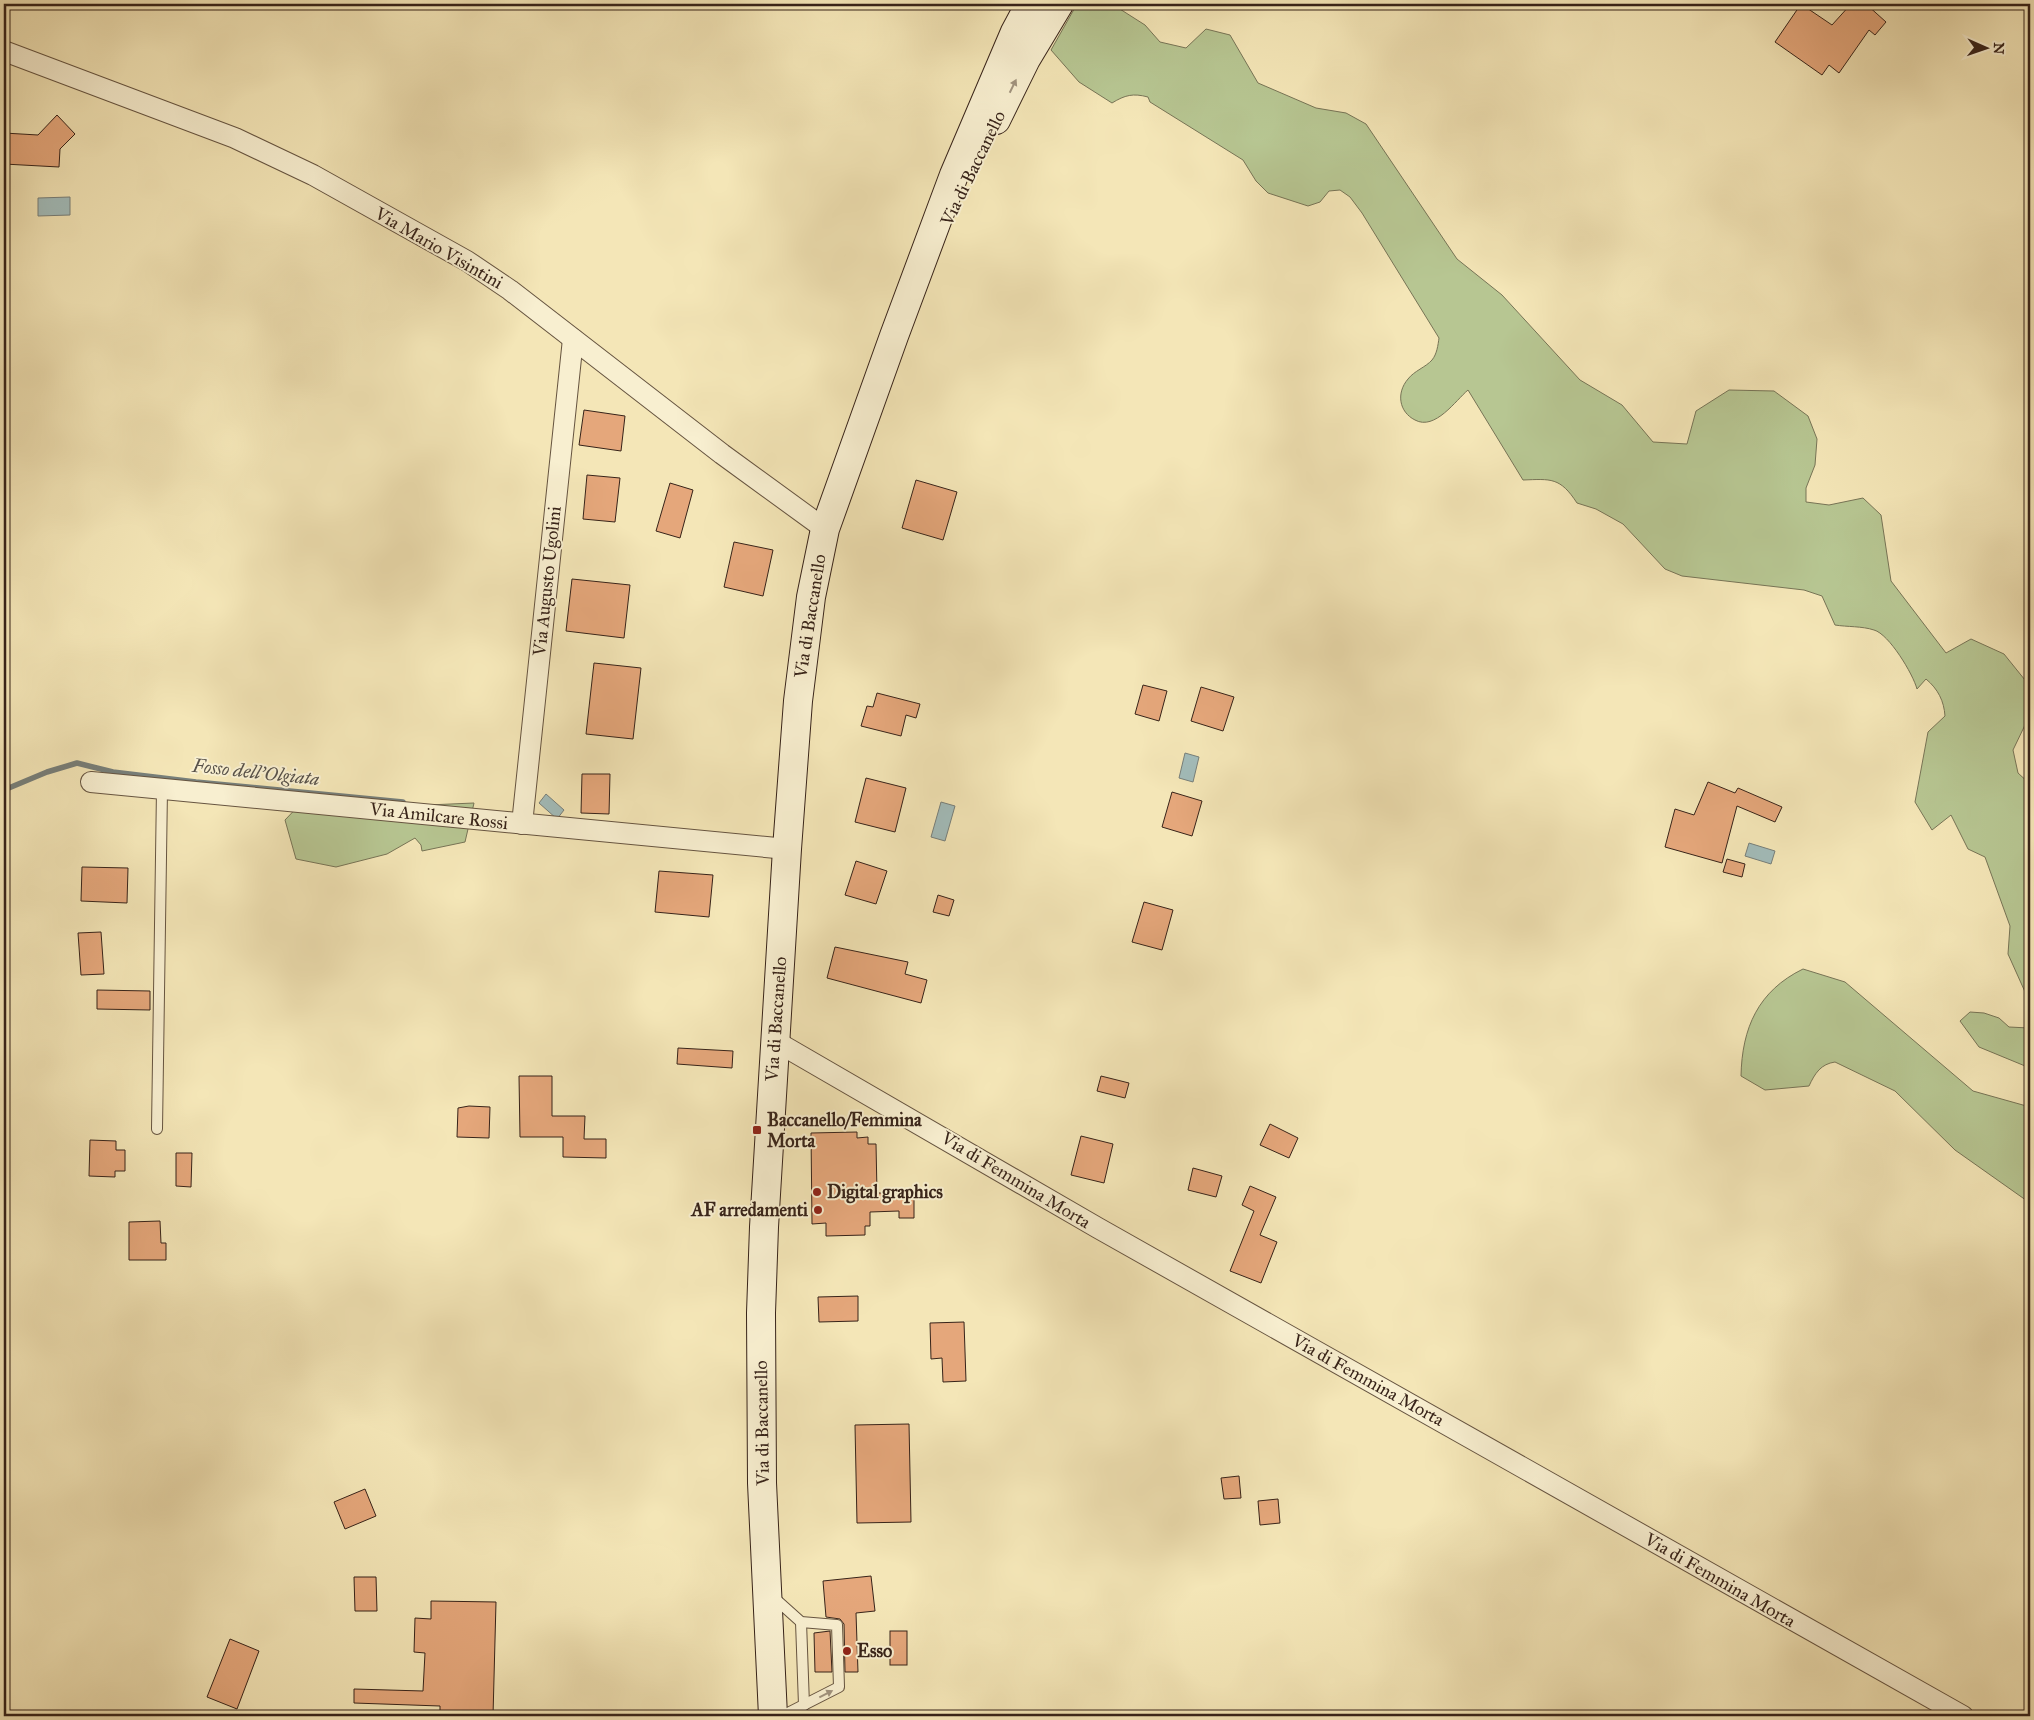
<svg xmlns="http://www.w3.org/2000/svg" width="2034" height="1720" font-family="'IM FELL Great Primer',serif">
<rect width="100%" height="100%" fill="#f4e6b7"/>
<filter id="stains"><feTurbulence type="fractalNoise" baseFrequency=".004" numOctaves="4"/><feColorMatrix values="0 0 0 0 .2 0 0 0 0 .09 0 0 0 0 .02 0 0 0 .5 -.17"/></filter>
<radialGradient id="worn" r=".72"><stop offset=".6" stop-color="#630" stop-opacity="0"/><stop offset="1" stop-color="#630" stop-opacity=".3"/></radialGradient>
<!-- green -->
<g fill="#b7c692" stroke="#777456">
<path d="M1077 4H1112L1145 25 1160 42 1186 48 1206 29 1230 35 1258 83 1316 108 1346 113 1366 124 1457 259 1502 295 1580 380 1622 405 1653 442 1687 444 1696 411 1729 390 1774 391 1808 416 1817 439 1815 465 1806 488V502L1829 505 1863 498 1881 515 1891 581 1946 653 1971 639 2004 654 2029 685 2030 724 2025 725 2013 750 2018 773 2030 784V1003L2008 954 2010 926 1985 857 1968 849 1951 815 1932 830 1915 802 1928 732 1945 716C1944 701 1938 689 1926 679L1917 689C1913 674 1889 634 1874 630 1862 626 1847 627 1835 625L1822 596 1804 590 1682 576 1665 569 1623 524 1596 509 1577 503C1560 477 1551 479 1523 480L1468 390C1456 400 1435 431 1415 420 1399 412 1396 393 1408 379 1414 371 1426 367 1432 360 1437 354 1438 345 1439 338L1362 213 1350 197 1340 190 1329 191 1320 202 1308 206 1268 193 1256 181 1243 160 1150 102 1148 97C1133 93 1125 95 1112 103L1079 82 1051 50Z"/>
<polygon points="337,795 381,807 474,803 465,842 422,851 421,845 415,838 387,854 336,867 296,859 285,820 306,798"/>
<path d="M1803 969 1845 982 1973 1091 2030 1107V1203L1955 1150 1895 1091 1835 1062C1821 1064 1815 1073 1809 1086L1765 1090 1741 1076C1742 1028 1758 991 1803 969Z"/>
<polygon points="1970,1012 1984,1013 1999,1018 2009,1027 2029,1028 2030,1068 1979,1047 1960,1021"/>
</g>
<!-- water -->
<g fill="#a2bcba" stroke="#777f7a">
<polygon points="70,197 70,215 38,216 38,198"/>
<polygon points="1185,753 1199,757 1193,782 1179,778"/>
<polygon points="546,794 564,810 557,819 539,803"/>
<polygon points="941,802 955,806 945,841 931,837"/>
<polygon points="1749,843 1775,851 1771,864 1745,856"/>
</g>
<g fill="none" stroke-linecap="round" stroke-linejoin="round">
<!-- stream -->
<polyline stroke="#777f7a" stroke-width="5.5" points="4,790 47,772 77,763 113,772 196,782 403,802"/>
</g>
<!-- building -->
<g fill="#e5a77b" stroke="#372319">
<polygon points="1801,4 1832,25 1851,4 1866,4 1886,22 1875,35 1869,30 1839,73 1829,65 1822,75 1775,42"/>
<polygon points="57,115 75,134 60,149 59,167 4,164 4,133 38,135"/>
<polygon points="584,410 625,416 621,451 579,445"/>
<polygon points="587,475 620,478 615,522 583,519"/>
<polygon points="916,480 957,492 943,540 902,528"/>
<polygon points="670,483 693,490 680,538 656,531"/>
<polygon points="734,542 773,550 763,596 724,587"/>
<polygon points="572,579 630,585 624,638 566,631"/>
<polygon points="594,663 641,668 633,739 586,734"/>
<polygon points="1143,685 1167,691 1159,721 1135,714"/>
<polygon points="1201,687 1234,697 1223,731 1191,721"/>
<polygon points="877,693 920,704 916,718 906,715 901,736 861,726 867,706 873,707"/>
<polygon points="582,774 610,774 609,814 581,813"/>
<polygon points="866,778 906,788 895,832 855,822"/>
<polygon points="1708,782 1735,793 1738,788 1782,807 1775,822 1737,806 1722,863 1665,847 1675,809 1694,815"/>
<polygon points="1172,792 1202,801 1192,836 1162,827"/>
<polygon points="1727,859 1745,864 1742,877 1723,872"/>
<polygon points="856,861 887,871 876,904 845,895"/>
<polygon points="82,867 128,868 127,903 81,901"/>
<polygon points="659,871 713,875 709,917 655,912"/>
<polygon points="938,895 954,900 949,916 933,912"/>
<polygon points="1144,902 1173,910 1162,950 1132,942"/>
<polygon points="101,932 104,974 81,975 78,933"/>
<polygon points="835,947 908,962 905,974 927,980 921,1003 827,978"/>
<polygon points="97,990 150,991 150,1010 97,1009"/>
<polygon points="678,1048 733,1051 732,1068 677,1064"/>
<polygon points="519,1076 552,1076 552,1116 585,1116 584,1139 606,1139 606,1158 563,1157 563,1137 520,1137"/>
<polygon points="1101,1076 1129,1083 1125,1098 1097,1091"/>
<polygon points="469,1106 490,1107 489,1138 457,1137 458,1108"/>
<polygon points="1270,1124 1298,1138 1289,1158 1260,1145"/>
<polygon points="857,1132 857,1138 868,1137 868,1144 876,1144 877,1193 914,1193 914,1218 899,1218 899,1211 870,1212 870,1226 865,1226 865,1235 826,1236 826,1223 812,1224 811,1133"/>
<polygon points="1081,1136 1113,1144 1104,1183 1071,1175"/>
<polygon points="90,1140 116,1141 116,1150 125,1150 125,1171 115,1171 115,1177 89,1176"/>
<polygon points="176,1153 192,1153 191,1187 176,1186"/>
<polygon points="1193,1168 1222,1176 1216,1197 1188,1190"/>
<polygon points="1250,1186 1276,1197 1260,1235 1277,1242 1261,1283 1230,1271 1254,1211 1242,1205"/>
<polygon points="160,1221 161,1243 166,1243 166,1260 129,1260 129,1222"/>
<polygon points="858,1296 858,1321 819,1322 818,1297"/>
<polygon points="964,1322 966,1381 943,1382 942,1358 931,1359 930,1323"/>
<polygon points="909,1424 911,1522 857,1523 855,1425"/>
<polygon points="1239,1476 1241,1498 1224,1499 1221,1478"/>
<polygon points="365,1489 376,1516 345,1529 334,1502"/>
<polygon points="1278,1499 1280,1523 1260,1525 1258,1501"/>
<polygon points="871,1576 875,1611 856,1613 858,1672 845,1672 844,1624 840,1619 826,1617 823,1581"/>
<polygon points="354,1577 376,1577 377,1611 355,1611"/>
<polygon points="431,1601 496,1602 493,1716 440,1716 440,1706 354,1703 354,1689 423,1691 425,1653 414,1652 415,1618 431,1619"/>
<polygon points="830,1631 832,1672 815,1672 814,1633"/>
<rect x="890" y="1631" width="17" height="34"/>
<polygon points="230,1639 259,1651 237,1709 207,1697"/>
</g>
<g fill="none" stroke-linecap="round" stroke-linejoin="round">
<defs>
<g id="lane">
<polyline points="157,1129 162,789"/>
<polyline points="772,1596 801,1622 837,1625 839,1687 782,1716"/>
<polyline points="801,1622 804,1705"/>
</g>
<g id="street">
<polyline points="4,51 235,138 313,175 467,261 510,290 722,454 825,529"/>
<polyline points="91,782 787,849"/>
<polyline points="522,824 573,339"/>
<polyline points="775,1041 1098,1228 1963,1716"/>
</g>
<g id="secondary">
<polyline points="996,120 1026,59 1059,4"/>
<polyline points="773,1716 762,1483 761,1313 764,1227 787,849 798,701 811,597 825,529 894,336 954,175 1015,32 1030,4"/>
</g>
</defs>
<!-- lane casing -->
<use href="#lane" stroke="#665440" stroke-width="12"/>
<!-- street casing -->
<use href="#street" stroke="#665440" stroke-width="22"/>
<!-- secondary casing -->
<use href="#secondary" stroke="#372319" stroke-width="30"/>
<!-- lane -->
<use href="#lane" stroke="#f8efd0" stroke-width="10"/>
<!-- street -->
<use href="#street" stroke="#f8efd0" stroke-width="20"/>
<!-- secondary -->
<use href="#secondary" stroke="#f8efd0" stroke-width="28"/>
</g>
<!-- one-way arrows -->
<defs><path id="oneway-solid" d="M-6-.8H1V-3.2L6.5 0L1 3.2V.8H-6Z" transform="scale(1.25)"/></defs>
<g fill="#a1937e">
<use href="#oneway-solid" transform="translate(1013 86) rotate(-64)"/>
<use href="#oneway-solid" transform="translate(826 1694) rotate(-27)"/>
</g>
<!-- markers -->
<g fill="#8f2418" stroke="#f8efd0" stroke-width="2">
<rect x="752" y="1125" width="10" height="10" rx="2.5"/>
<circle cx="817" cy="1192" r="5"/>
<circle cx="818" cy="1210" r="5"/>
<circle cx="847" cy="1651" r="5"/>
</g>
<g text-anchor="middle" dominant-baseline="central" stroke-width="4" stroke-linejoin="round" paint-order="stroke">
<!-- street labels -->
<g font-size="18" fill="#372319" stroke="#f8efd0">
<text transform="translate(973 168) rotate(-64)">Via di Baccanello</text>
<text transform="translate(439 248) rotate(30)">Via Mario Visintini</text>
<text transform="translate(547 581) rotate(-84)">Via Augusto Ugolini</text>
<text transform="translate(810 616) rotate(-81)">Via di Baccanello</text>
<text transform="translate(439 816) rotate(6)">Via Amilcare Rossi</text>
<text transform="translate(776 1019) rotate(-86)">Via di Baccanello</text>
<text transform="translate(1016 1180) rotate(31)">Via di Femmina Morta</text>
<text transform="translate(1368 1380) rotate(29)">Via di Femmina Morta</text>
<text transform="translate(762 1423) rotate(-91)">Via di Baccanello</text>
<text transform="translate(1720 1580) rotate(30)">Via di Femmina Morta</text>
</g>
<!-- poi labels -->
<g font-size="18" font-weight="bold" fill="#372319" stroke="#f8efd0" text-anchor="start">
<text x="767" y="1120">Baccanello/Femmina<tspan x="767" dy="21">Morta</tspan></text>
<text x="827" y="1192">Digital graphics</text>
<text x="808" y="1210" text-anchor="end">AF arredamenti</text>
<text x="857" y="1651">Esso</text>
</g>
<!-- water labels -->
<g font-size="19" font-style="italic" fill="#575149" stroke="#f8efd0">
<text transform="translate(256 772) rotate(6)">Fosso dell'Olgiata</text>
</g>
</g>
<!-- margin -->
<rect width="2034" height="1720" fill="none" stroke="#f4e6b7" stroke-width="20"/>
<rect x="5" y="5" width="2024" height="1710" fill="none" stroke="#372319" stroke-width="2.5"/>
<rect x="10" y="10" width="2014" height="1700" fill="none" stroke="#372319"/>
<!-- north arrow -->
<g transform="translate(1986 48) rotate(92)" stroke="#f8efd0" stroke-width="4" paint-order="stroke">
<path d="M0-4L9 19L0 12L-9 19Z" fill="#372319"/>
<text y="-8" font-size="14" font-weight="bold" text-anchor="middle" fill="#372319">N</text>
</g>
<rect width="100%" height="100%" filter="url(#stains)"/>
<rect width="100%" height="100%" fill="url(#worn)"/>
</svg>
